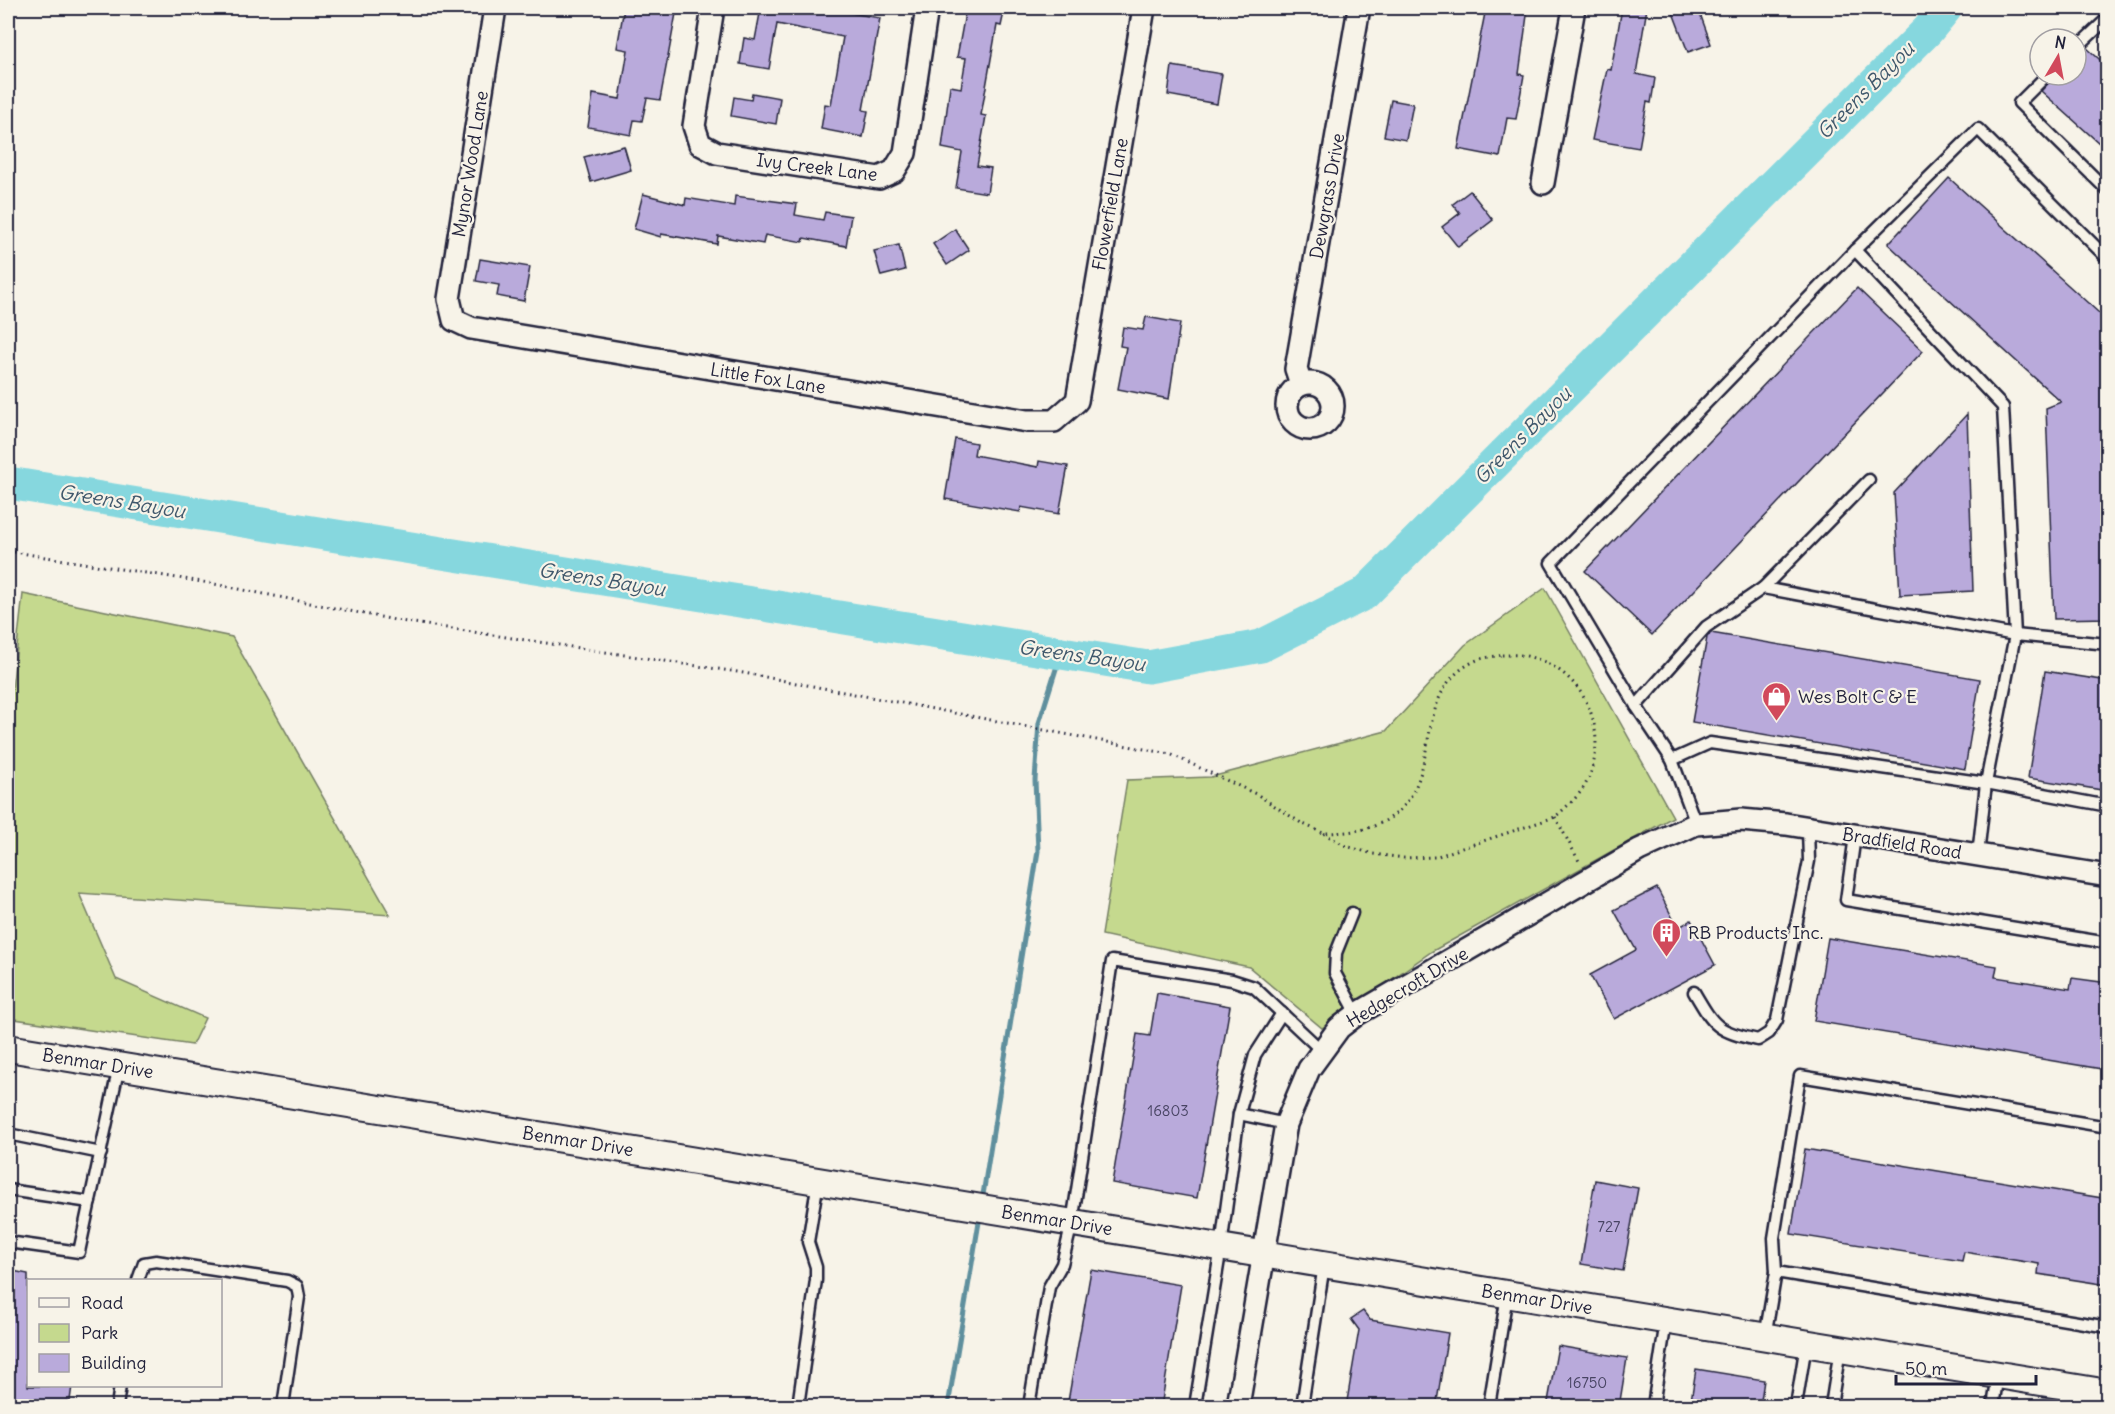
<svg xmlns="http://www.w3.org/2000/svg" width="2115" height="1414" font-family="Delius,sans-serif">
<rect width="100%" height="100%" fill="#f7f3e8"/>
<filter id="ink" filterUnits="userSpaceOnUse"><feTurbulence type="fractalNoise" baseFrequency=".0167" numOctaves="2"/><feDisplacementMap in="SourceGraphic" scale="12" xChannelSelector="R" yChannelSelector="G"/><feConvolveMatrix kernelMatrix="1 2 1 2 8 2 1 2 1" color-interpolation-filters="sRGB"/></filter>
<g filter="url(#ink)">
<!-- green -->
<g fill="#c5d98e" stroke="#747e64" stroke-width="1.5">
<polygon points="1545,588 1673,817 1431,952 1322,1028 1249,967 1102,935 1127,780 1211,777 1386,731 1465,645"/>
<polygon points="23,594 232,637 390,915 79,893 116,979 205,1018 192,1045 8,1018 8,725"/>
</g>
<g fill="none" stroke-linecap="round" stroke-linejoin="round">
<!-- stream -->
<g stroke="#5e8f9d" stroke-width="5">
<polyline points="982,1201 1038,851 1035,780 1039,723 1061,653"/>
<polyline points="948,1406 980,1216"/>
</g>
<!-- river -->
<polyline stroke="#86d7de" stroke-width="33" points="8,483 1148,667 1261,646 1364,594 1928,30 1946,8"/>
</g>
<!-- building -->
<g fill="#b9aadb" stroke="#22223b" stroke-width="1.5">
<polygon points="624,8 677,8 660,100 647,98 642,121 634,120 631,135 588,127 593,94 620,99 628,50 617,48"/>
<polygon points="761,8 822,8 880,18 863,110 868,111 863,137 821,129 825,104 831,105 843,37 777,24 769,69 740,64 744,38 755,40"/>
<polygon points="966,8 1005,8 1001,26 997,25 981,115 986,116 977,166 991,168 987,193 956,188 962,152 942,148 950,86 961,88 966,58 957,57"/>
<polygon points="1486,8 1528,8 1519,74 1524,75 1516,119 1507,118 1500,157 1458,149"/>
<polygon points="1622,8 1647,8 1636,74 1655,78 1651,103 1647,102 1639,148 1592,140 1607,69 1611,70"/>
<polygon points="1680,8 1698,8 1711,44 1688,52 1672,10"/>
<polygon points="2087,48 2108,67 2108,151 2041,91 2056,75 2076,75 2076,55"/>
<polygon points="1172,66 1222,74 1217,104 1168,95"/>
<polygon points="752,93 780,98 776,124 731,116 734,97 751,100"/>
<polygon points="1391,100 1413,104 1406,140 1384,136"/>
<polygon points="624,146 631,170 591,182 584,157"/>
<polygon points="1949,178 2108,321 2108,618 2054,619 2046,408 2061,402 1888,244"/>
<polygon points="1470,191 1493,220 1458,247 1442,227 1460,213 1453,204"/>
<polygon points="643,194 685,205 686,198 734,206 735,196 797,204 795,215 823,220 825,212 851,216 846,246 804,238 803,242 765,235 763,244 718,236 717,244 661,234 661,237 634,229"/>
<polygon points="955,229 969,250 947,265 933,244"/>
<polygon points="899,245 905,270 881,276 874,251"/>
<polygon points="480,259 530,267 524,301 497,296 499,285 476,281"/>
<polygon points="1857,288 1923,351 1652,635 1585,571"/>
<polygon points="1146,317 1180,323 1169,399 1118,389 1126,347 1120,346 1123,327 1143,330"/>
<polygon points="1967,414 1973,591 1900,595 1894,493"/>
<polygon points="955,439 976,443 974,455 1038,467 1039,461 1068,466 1059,514 1021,507 1020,512 945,499"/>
<polygon points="1711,633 1980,679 1965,769 1692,722 1707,637"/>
<polygon points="2045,671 2108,681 2108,791 2028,778"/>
<polygon points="1657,888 1678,928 1691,920 1715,965 1614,1019 1590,975 1636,950 1614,910"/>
<polygon points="1828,938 1997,966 1995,977 2070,989 2072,978 2108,983 2108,1070 1814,1021"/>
<polygon points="1157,993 1230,1006 1197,1198 1112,1183 1137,1034 1150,1036"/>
<polygon points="1805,1149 2108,1199 2108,1285 2038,1274 2039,1264 1964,1252 1962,1261 1791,1234"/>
<polygon points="1595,1180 1638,1188 1623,1271 1581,1264"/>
<polygon points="8,1270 28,1274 28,1386 72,1386 69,1407 8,1407"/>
<polygon points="1091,1270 1181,1285 1161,1407 1067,1407"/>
<polygon points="1363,1311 1370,1320 1448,1333 1436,1407 1346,1407 1359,1330 1351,1319"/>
<polygon points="1558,1346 1627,1358 1619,1407 1547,1407"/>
<polygon points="1696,1369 1764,1380 1760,1407 1690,1407"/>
</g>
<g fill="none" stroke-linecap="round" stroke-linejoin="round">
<defs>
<g id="service">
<polyline points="2076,48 2108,18"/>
<polyline points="2047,75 2019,103 2108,191"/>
<polyline points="1855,250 2003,407 2015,635 1986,783 1978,855"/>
<polyline points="1763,588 1869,480"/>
<polyline points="1636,706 1706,627 1763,588 2015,635 2108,644"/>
<polyline points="1672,760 1710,743 1986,783 2108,806"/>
<polyline points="1696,824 1672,760 1636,706 1551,563 1855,250 1978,129 2108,259"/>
<polyline points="1855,836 1846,900 2108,943"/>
<polyline points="1352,913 1336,953 1335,973 1357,1014"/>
<path d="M1694 992C1715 1028 1717 1031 1758 1040L1769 1033 1777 1020 1809 861 1808 828"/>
<polyline points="1239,1114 1286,1124"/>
<polyline points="8,1134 101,1153"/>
<polyline points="8,1190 90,1202"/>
<polyline points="8,1242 79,1252 119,1066"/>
<polyline points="1776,1272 2108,1327"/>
<polyline points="138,1280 144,1263 156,1261 287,1281 297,1286 299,1297 283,1406"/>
<polyline points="1765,1337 1776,1272 1774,1238 1800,1076 2108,1127"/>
<polyline points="117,1406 120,1386"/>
<polyline points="798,1406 816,1280 816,1267 808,1242 818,1181"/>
<polyline points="1029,1406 1049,1287 1062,1264 1072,1223 1112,961 1232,980 1254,987 1321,1050"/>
<polyline points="1195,1406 1221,1247 1239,1114 1255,1055 1282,1013"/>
<polyline points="1302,1406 1324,1265"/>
<polyline points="1489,1406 1507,1295"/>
<polyline points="1653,1406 1666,1321"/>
<polyline points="1796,1406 1806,1344"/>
<polyline points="1831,1406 1840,1349"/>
<polyline points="1993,1406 1998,1375"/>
</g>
<g id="minor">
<polyline points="495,8 449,299 454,320 471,328 1027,421 1054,421 1077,401 1144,8"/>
<polyline points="713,8 694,126 700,144 717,153 879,178 894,171 905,153 927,8"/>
<polyline points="1543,183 1574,8"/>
<circle cx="1310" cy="406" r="23"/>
<polyline points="1301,384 1296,369 1359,8"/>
<polyline points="1238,1406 1286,1124 1309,1069 1339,1028 1357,1014 1639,850 1696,824 1741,820 1786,824 2108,876"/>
</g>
<polyline id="tertiary" points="8,1048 2108,1393"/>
</defs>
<!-- service casing -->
<use href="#service" stroke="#22223b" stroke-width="15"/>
<!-- minor casing -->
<use href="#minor" stroke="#22223b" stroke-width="26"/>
<!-- tertiary casing -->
<use href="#tertiary" stroke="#22223b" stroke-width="30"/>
<!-- path -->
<g stroke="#22223b" stroke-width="3" stroke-dasharray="1.5 4.5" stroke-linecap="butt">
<polyline points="8,551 209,583 400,621 744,673 1170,754 1258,795 1301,823 1323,833"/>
<path d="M1502 655C1511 655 1522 654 1530 657 1587 671 1613 737 1584 787 1577 798 1565 808 1555 817L1435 857 1404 858 1373 854 1346 846 1323 833C1340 833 1358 832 1374 826 1453 796 1403 694 1475 661 1483 657 1494 657 1502 655Z"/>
<polyline points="1555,817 1579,861"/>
</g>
<!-- service -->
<use href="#service" stroke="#f7f3e8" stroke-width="10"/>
<!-- minor -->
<use href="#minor" stroke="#f7f3e8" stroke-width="21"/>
<!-- tertiary -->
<use href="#tertiary" stroke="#f7f3e8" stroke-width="26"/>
</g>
</g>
<!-- icons -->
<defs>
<symbol id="shop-pin" viewBox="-11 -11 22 30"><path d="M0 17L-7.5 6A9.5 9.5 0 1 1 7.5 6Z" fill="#d1495b" stroke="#f7f3e8"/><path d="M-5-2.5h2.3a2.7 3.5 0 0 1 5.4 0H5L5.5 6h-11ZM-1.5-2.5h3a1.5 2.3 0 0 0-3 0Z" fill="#fff"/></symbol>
<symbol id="building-pin" viewBox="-11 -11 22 30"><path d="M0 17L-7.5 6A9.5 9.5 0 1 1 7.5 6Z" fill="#d1495b" stroke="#f7f3e8"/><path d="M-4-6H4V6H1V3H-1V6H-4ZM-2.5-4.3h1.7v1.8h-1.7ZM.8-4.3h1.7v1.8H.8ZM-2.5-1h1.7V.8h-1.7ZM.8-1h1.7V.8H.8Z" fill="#fff"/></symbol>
</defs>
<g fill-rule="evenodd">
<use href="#shop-pin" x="1760" y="680" width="33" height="45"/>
<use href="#building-pin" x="1650" y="916" width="33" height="45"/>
</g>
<g text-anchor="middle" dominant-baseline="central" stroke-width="4.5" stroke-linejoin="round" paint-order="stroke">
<!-- number labels -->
<g font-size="15" fill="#484463">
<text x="1168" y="1110">16803</text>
<text x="1609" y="1226">727</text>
<text x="1587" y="1382">16750</text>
</g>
<!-- street labels -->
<g font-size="18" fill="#22223b" stroke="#f7f3e8">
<text transform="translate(470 164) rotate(-81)">Mynor Wood Lane</text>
<text transform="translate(817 167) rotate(7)">Ivy Creek Lane</text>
<text transform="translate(1327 196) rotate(-80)">Dewgrass Drive</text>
<text transform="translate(1110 204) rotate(-80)">Flowerfield Lane</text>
<text transform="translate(768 378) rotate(9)">Little Fox Lane</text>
<text transform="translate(1902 843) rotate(9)">Bradfield Road</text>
<text transform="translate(1407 987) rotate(-31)">Hedgecroft Drive</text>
<text transform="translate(98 1063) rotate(9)">Benmar Drive</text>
<text transform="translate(578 1141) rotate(9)">Benmar Drive</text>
<text transform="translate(1057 1220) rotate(9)">Benmar Drive</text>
<text transform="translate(1537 1299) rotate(9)">Benmar Drive</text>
</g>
<!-- poi labels -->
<g font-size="18" fill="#22223b" stroke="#f7f3e8" text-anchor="start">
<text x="1798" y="696">Wes Bolt C &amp; E</text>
<text x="1688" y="932">RB Products Inc.</text>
</g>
<!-- water labels -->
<g font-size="20" font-style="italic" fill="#40586c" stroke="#f7f3e8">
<text transform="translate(1865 90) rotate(-45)">Greens Bayou</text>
<text transform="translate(1522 435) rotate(-45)">Greens Bayou</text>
<text transform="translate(122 501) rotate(9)">Greens Bayou</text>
<text transform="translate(602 579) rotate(9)">Greens Bayou</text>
<text transform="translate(1082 655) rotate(8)">Greens Bayou</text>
</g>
</g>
<!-- margin -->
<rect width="2115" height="1414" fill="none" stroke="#f7f3e8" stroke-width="30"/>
<rect x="15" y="15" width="2085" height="1384" fill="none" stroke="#22223b" stroke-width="2" filter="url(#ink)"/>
<!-- legend -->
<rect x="27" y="1279" width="195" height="108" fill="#f7f3e8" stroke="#a29fa3" stroke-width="1.5"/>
<rect x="39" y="1298" width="30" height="9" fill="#f7f3e8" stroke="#a29fa3" stroke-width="1.5"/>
<text x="81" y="1309" font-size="18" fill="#22223b">Road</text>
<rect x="39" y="1324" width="30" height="18" fill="#c5d98e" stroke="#a29fa3" stroke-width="1.5"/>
<text x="81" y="1339" font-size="18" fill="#22223b">Park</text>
<rect x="39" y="1354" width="30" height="18" fill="#b9aadb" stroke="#a29fa3" stroke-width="1.5"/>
<text x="81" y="1369" font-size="18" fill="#22223b">Building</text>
<!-- north arrow -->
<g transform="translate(2058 57) rotate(10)"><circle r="28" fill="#f7f3e8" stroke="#a29fa3" stroke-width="1.5"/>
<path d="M0-4.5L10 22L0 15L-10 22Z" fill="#d1495b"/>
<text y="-9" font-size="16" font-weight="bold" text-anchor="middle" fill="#22223b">N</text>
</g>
<!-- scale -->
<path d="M1896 1375v9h140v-9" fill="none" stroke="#22223b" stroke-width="3"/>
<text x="1905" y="1375" font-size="18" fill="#22223b" stroke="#f7f3e8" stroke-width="4.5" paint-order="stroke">50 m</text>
</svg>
